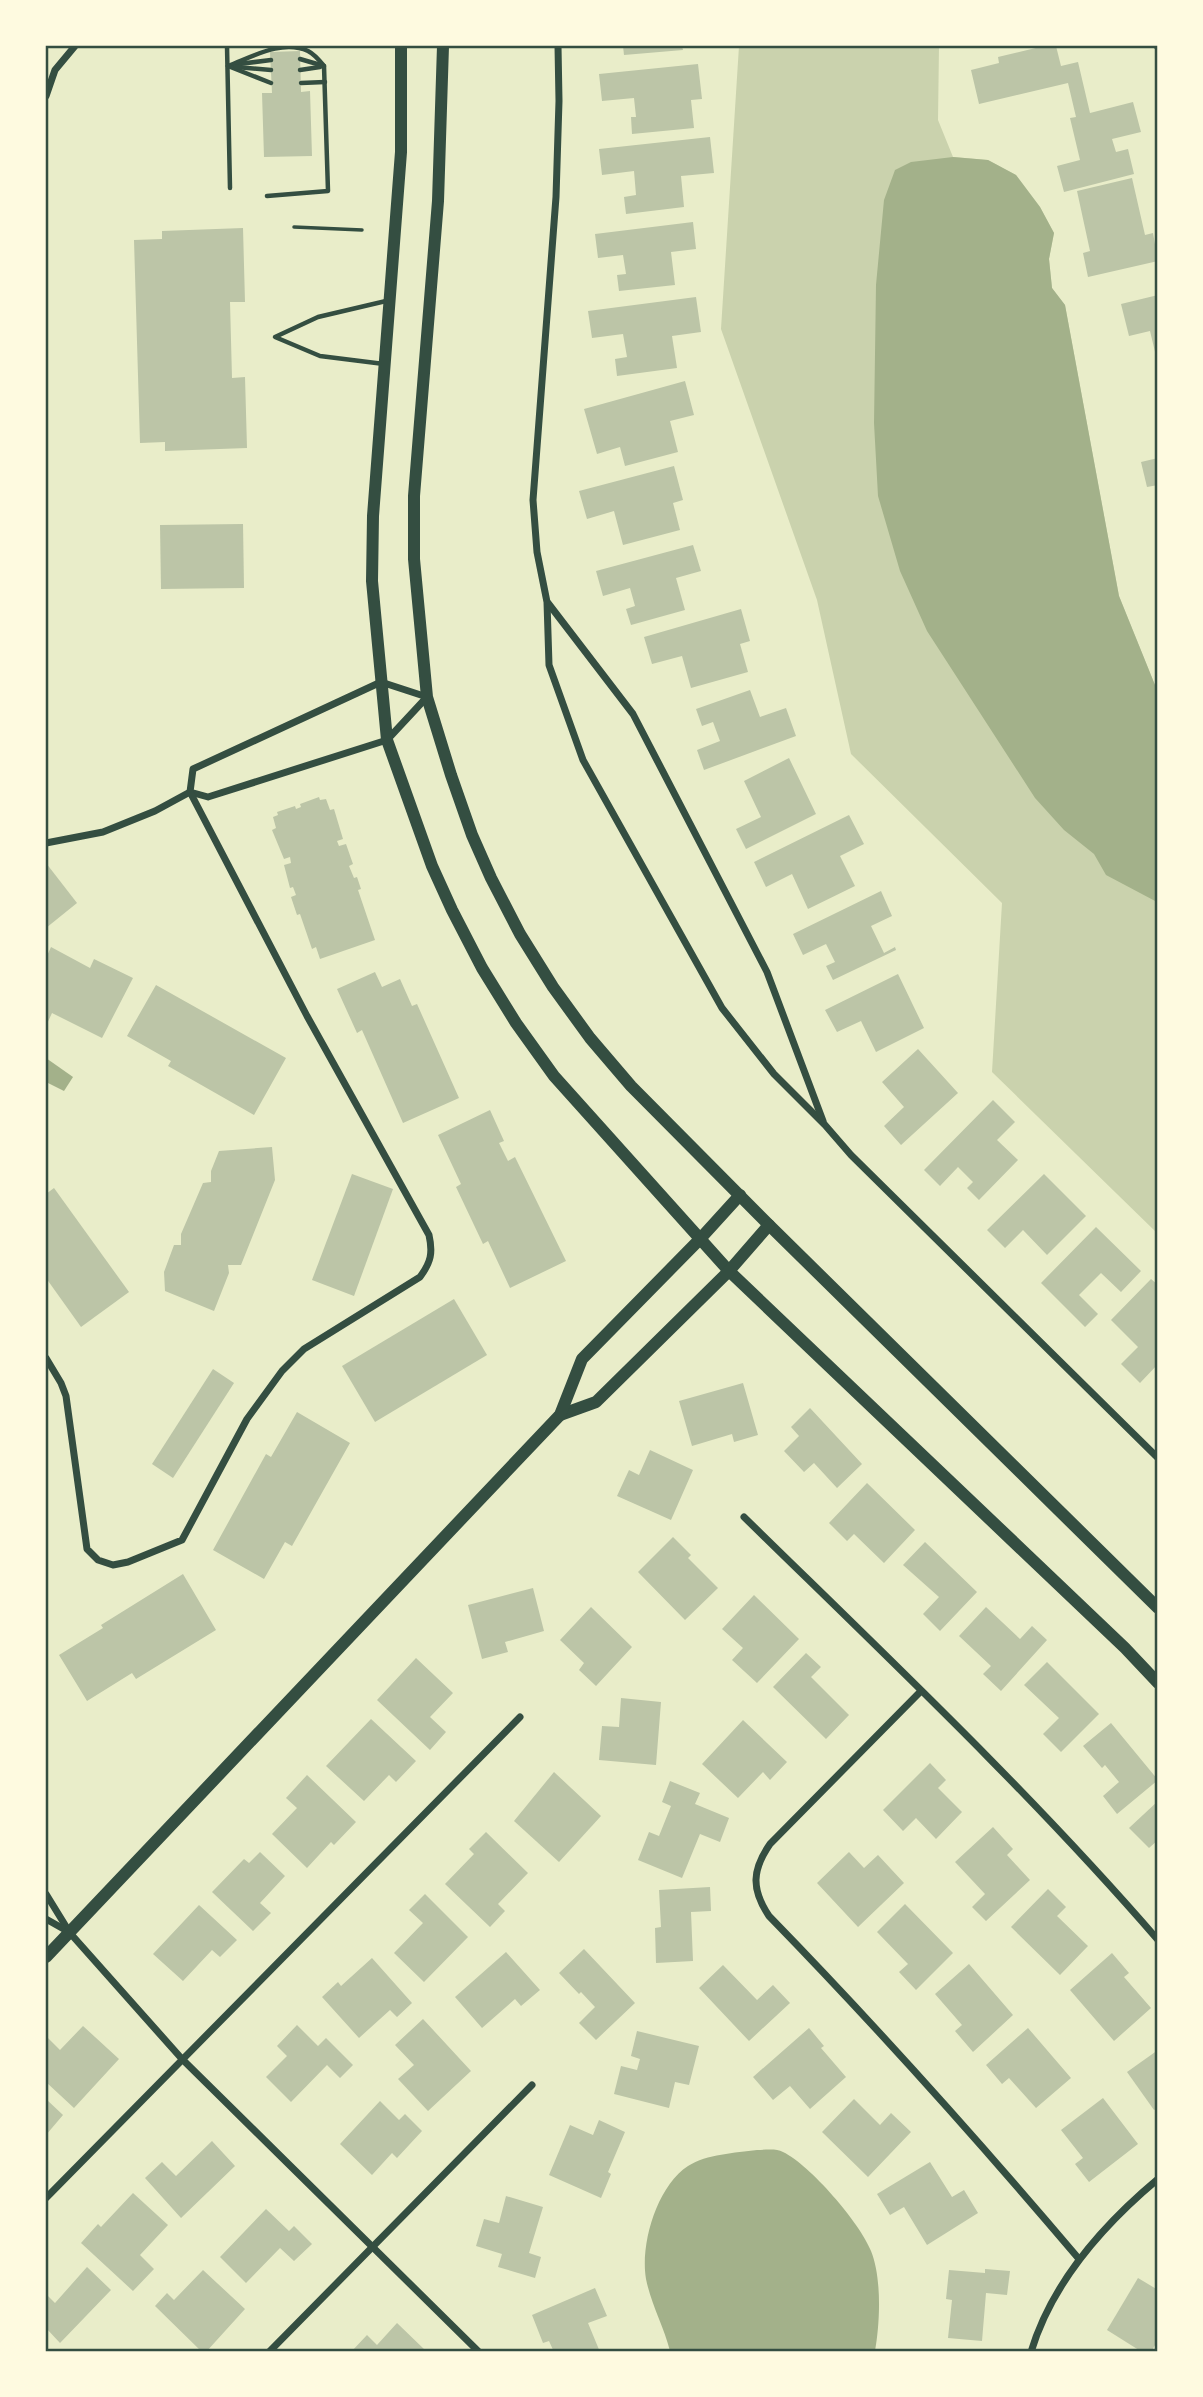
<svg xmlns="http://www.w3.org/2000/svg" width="1203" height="2397" font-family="'PT Serif',serif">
<rect width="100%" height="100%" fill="#e9edc9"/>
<!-- green -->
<polygon fill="#cad2ad" points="739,46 939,46 938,120 953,157 988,160 1016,175 1040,207 1054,233 1049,259 1052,288 1065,305 1119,596 1157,690 1157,1233 992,1072 1002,903 851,754 817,600 721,329"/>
<!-- water -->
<g fill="#a3b18a">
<polygon points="953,157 988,160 1016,175 1040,207 1054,233 1049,259 1052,288 1065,305 1119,596 1157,690 1157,902 1106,875 1094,854 1064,830 1035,798 927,631 900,571 878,496 874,423 876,285 884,200 895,170 911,162"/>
<polygon points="46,1058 73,1077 64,1091 46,1082"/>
<path d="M757 2150C765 2150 776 2148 783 2152 810 2165 860 2223 871 2251 882 2278 880 2323 875 2351H670C664 2327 651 2304 646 2279 640 2244 657 2186 688 2166 707 2154 735 2153 757 2150Z"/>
</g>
<!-- building -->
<g fill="#bcc5a7">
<polygon points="623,46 682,46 683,50 624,55"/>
<polygon points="1044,46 1056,46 1061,66 1078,62 1090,113 1133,102 1141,132 1112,139 1116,152 1128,149 1134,174 1064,192 1057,166 1080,160 1070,118 1076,117 1068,83 979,104 971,70 999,63 998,57"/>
<polygon points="300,51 301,92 310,91 312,156 264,157 262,93 272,93 270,52"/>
<polygon points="698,64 702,99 691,100 694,128 632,134 631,117 636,117 634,98 602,101 599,74"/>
<polygon points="710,137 714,173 681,176 684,207 626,214 624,197 636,195 634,171 602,175 599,149"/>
<polygon points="1132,178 1145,235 1153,233 1158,261 1088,277 1083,253 1090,251 1077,191"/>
<polygon points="693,222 696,249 671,252 675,285 619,291 617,275 626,274 623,255 598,258 595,234"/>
<polygon points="243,228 245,302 230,302 232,378 245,377 247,448 165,451 165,442 140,443 134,240 162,239 162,231"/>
<polygon points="1158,295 1158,356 1156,356 1150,331 1129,336 1121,304"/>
<polygon points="696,297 701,332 672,336 677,368 617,376 615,359 627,357 623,334 592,338 588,311"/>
<polygon points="685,381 694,415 670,421 678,452 625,466 620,447 597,454 584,409"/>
<polygon points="1158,458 1158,485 1147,487 1141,462"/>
<polygon points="674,466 683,500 673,503 680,530 623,545 614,511 587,519 579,491"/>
<polygon points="243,524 244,588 161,589 160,525"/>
<polygon points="693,545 701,571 676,578 685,610 631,625 626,609 635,606 630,588 603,596 596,571"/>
<polygon points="741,609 750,641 740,644 748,672 691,688 682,656 652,664 644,637"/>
<polygon points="750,690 760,717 786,708 796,736 704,770 697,750 720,741 713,722 702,726 696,709"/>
<polygon points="789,758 816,814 746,849 736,829 761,817 744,781"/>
<polygon points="319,797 320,800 326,799 330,810 334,809 343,839 337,841 339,846 346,844 353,864 349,866 354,878 357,877 361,889 358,890 375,940 320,959 316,947 312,949 300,914 297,915 291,897 296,895 293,887 290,888 284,865 291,863 290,857 284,859 272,830 276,828 273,817 278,815 277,812 295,806 296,809 301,807 300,804"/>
<polygon points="849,815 864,844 840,856 855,886 808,909 792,874 766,887 754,862"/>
<polygon points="46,863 77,903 46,928"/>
<polygon points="881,891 892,916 871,926 884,953 895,947 896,950 833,980 826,966 835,962 826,944 803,955 793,934"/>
<polygon points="51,947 90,968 94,959 133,978 102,1038 52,1013 46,1026 46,958"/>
<polygon points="375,972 382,987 400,979 412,1006 417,1004 459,1098 403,1123 362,1030 357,1033 337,989"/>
<polygon points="898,974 924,1028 876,1052 861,1021 837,1032 825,1010"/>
<polygon points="156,985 286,1058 254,1115 168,1066 171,1061 127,1036"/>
<polygon points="918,1049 958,1093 901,1145 884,1126 904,1107 882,1082"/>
<polygon points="993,1100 1015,1122 997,1140 1018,1160 979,1200 967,1188 973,1182 958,1167 940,1186 924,1170"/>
<polygon points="490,1110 504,1141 499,1143 508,1161 515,1157 566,1261 510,1288 488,1241 483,1244 456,1187 461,1184 438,1135"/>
<polygon points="272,1147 275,1180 241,1265 228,1265 229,1273 214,1311 165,1291 164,1272 174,1245 181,1245 181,1234 203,1183 211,1182 211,1171 219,1151"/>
<polygon points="352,1174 393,1189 354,1296 312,1280"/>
<polygon points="1044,1174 1086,1216 1047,1255 1023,1230 1005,1248 987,1230"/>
<polygon points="54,1188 129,1292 81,1327 46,1278 46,1194"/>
<polygon points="1096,1227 1141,1271 1121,1292 1101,1273 1079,1295 1098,1314 1085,1327 1041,1283"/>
<polygon points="1151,1279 1158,1285 1158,1364 1140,1383 1121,1364 1138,1347 1111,1320"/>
<polygon points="454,1299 487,1355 375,1422 342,1366"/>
<polygon points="213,1369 234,1383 173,1478 152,1464"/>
<polygon points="743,1383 758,1435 734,1442 732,1434 692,1446 679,1401"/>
<polygon points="810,1408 862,1464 837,1488 814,1463 804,1472 784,1451 799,1436 791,1427"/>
<polygon points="297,1412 350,1443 292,1546 285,1542 264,1579 213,1550 266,1454 271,1457"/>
<polygon points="650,1450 693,1470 671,1520 617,1496 629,1470 639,1475"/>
<polygon points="867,1483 915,1530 884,1563 854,1534 847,1541 829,1523"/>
<polygon points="673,1537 691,1555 688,1558 718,1588 685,1620 638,1572"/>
<polygon points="925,1542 977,1592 940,1631 923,1614 939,1597 903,1565"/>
<polygon points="183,1574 216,1630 136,1679 132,1673 87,1701 59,1655 103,1628 101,1625"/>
<polygon points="533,1588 544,1631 505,1642 508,1652 482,1659 468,1605"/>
<polygon points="754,1595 799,1639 757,1683 732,1660 743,1648 722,1629"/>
<polygon points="591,1607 632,1647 596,1686 579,1670 584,1663 560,1640"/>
<polygon points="986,1607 1020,1639 1032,1626 1047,1640 1001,1691 983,1674 991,1666 959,1636"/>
<polygon points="806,1653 821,1667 811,1677 849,1715 826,1739 773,1687"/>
<polygon points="416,1658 453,1693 430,1717 446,1732 430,1750 377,1700"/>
<polygon points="1047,1662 1099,1714 1061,1752 1043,1734 1059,1718 1024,1685"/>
<polygon points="621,1698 661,1702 656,1765 599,1760 602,1726 619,1727"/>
<polygon points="371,1719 416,1761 396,1782 389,1775 364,1801 326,1766"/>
<polygon points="743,1720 787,1762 770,1780 763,1772 738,1798 702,1764"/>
<polygon points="1111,1723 1158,1780 1117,1814 1103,1796 1119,1782 1105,1765 1102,1768 1083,1746"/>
<polygon points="930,1763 946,1780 938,1788 962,1812 936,1839 916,1818 903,1831 883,1810"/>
<polygon points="554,1772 601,1816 559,1862 514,1821"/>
<polygon points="307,1775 356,1822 334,1845 331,1842 307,1868 272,1834 297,1808 286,1798"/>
<polygon points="670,1781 700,1793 695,1804 729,1818 720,1842 700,1834 682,1878 638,1860 649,1832 659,1836 671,1806 662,1802"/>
<polygon points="1158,1801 1158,1840 1149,1848 1129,1828"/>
<polygon points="993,1827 1013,1849 1007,1855 1030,1880 986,1921 972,1907 985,1894 955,1862"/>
<polygon points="486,1832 528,1873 498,1904 505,1911 490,1927 445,1884 474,1854 469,1849"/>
<polygon points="260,1852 285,1876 260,1903 271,1913 253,1931 212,1892 244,1859 249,1863"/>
<polygon points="849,1852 864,1868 878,1855 904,1883 858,1927 817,1883"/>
<polygon points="710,1887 711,1911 691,1912 693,1961 656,1963 655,1928 661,1927 659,1890"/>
<polygon points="1048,1889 1066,1907 1057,1916 1088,1946 1060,1975 1011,1927"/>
<polygon points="425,1894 468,1937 424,1982 394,1953 423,1923 409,1910"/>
<polygon points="905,1904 953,1953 916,1990 899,1972 908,1964 877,1932"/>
<polygon points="199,1905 237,1940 220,1957 212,1950 183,1981 153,1954"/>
<polygon points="584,1949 635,2003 596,2040 579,2023 595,2007 581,1992 579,1994 559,1973"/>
<polygon points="506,1952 540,1990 521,2006 515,1999 482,2028 455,1997"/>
<polygon points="1112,1953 1129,1973 1124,1977 1151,2008 1114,2041 1070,1990"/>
<polygon points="372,1958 412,2003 397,2017 390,2010 359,2038 322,1997 338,1982 341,1986"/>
<polygon points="969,1964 1013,2015 973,2052 955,2031 962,2025 935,1994"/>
<polygon points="723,1965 757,2000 773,1985 790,2003 749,2041 699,1988"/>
<polygon points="423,2019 471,2071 428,2111 398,2079 414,2065 395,2045"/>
<polygon points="297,2025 318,2046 326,2038 353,2065 340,2078 327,2065 291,2102 266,2077 287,2056 277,2046"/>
<polygon points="83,2026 119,2059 74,2108 46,2082 46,2036 60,2050"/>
<polygon points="809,2028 824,2046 821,2048 846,2077 810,2109 790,2086 773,2100 753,2077"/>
<polygon points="1028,2028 1071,2078 1036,2108 1009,2078 1002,2084 986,2065"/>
<polygon points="637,2031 699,2046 689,2085 675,2082 669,2108 614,2094 621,2066 637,2070 640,2059 631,2056"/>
<polygon points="1158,2050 1158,2108 1154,2110 1127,2072"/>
<polygon points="1103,2098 1138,2144 1089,2182 1075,2164 1083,2158 1061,2130"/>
<polygon points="46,2099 63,2115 46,2135"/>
<polygon points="854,2099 880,2125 891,2113 911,2132 868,2177 822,2132"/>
<polygon points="380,2101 399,2120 405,2114 422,2131 397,2158 392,2153 372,2175 340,2144"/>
<polygon points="599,2120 625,2132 608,2172 611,2174 601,2198 549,2175 570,2125 593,2135"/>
<polygon points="212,2141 235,2166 181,2218 145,2178 162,2162 176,2176"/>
<polygon points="930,2162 952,2197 964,2190 978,2213 927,2245 904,2207 890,2215 877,2194"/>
<polygon points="133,2193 168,2225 140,2255 154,2269 133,2291 81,2243 98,2224 101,2227"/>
<polygon points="506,2196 543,2207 529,2253 541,2257 535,2278 498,2267 502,2254 476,2246 484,2219 499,2223"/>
<polygon points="266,2209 289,2231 294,2226 312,2244 294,2261 280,2248 246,2283 220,2257"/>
<polygon points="87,2267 111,2290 60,2343 46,2328 46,2294 55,2303"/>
<polygon points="985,2269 1010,2271 1007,2295 986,2293 982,2341 948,2338 952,2300 946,2299 949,2270 985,2273"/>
<polygon points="203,2270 245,2309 206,2352 202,2352 155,2306 167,2293 174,2300"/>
<polygon points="1138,2278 1158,2290 1158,2340 1151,2352 1142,2352 1107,2330"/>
<polygon points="595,2288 607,2316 588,2323 600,2352 554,2352 549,2341 543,2343 532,2315"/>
<polygon points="397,2323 425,2350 423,2352 351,2352 367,2335 377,2345"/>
</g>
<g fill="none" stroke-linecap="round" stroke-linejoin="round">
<!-- path -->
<polyline stroke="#344e41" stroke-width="3.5" points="294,227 362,230"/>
<!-- service -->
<g stroke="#344e41" stroke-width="4.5">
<polyline points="227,46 230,188"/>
<polyline points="300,59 324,66"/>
<polyline points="239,64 271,60"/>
<path d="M228 66C252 57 282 39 308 51 314 54 320 61 324 66L328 191 267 196"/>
<polyline points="228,66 271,83"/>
<polyline points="236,67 271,70"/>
<polyline points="300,70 320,67"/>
<polyline points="301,83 325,82"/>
<polyline points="384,364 320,356 275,337 318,317 386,301"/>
</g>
<!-- minor -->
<g stroke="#344e41" stroke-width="7">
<polyline points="558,46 559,101 556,197 533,500 537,552 547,602 549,665 583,760 722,1008 774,1074 825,1125 851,1155 1158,1458"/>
<polyline points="1157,46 1158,47"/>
<polyline points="46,96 55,70 75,46"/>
<polyline points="548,603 633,714 767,972 823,1121"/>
<polygon points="381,682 427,697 387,740 208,797 190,792 193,769"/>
<path d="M46 843 103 832 155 811 190 792 307 1016 429 1235C433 1253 431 1262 420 1277L304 1349 282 1371 247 1419 182 1540 128 1562 113 1565 98 1560 87 1549 66 1396 61 1383 46 1358"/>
<path d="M744 1517C885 1655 1029 1791 1158 1940"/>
<path d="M921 1691 770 1844C752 1870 751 1889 769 1916 877 2027 979 2141 1079 2259"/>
<polyline points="46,1894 70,1933 182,2059 479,2352"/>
<polyline points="46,1919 69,1932"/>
<polyline points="46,2198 520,1717"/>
<polyline points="269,2352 532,2085"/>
<path d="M1031 2352C1052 2282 1103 2225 1158 2179"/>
</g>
<!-- tertiary -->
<g stroke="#344e41" stroke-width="12">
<polyline points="401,46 401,152 373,516 372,581 387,740 432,866 452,910 482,968 516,1023 554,1076 729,1271 1125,1648 1158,1683"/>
<polyline points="443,46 438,201 414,496 414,559 427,697 451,775 472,835 491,878 520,934 553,987 590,1038 631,1086 769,1225 1158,1608"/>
<polyline points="560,1415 596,1402 729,1271 769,1225"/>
<polyline points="46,1957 560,1415 582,1359 700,1239 740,1195"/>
</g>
</g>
<!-- border -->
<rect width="1203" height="2397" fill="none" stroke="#fefae0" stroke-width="94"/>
<rect x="47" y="47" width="1109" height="2303" fill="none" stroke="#344e41" stroke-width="2.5"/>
</svg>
